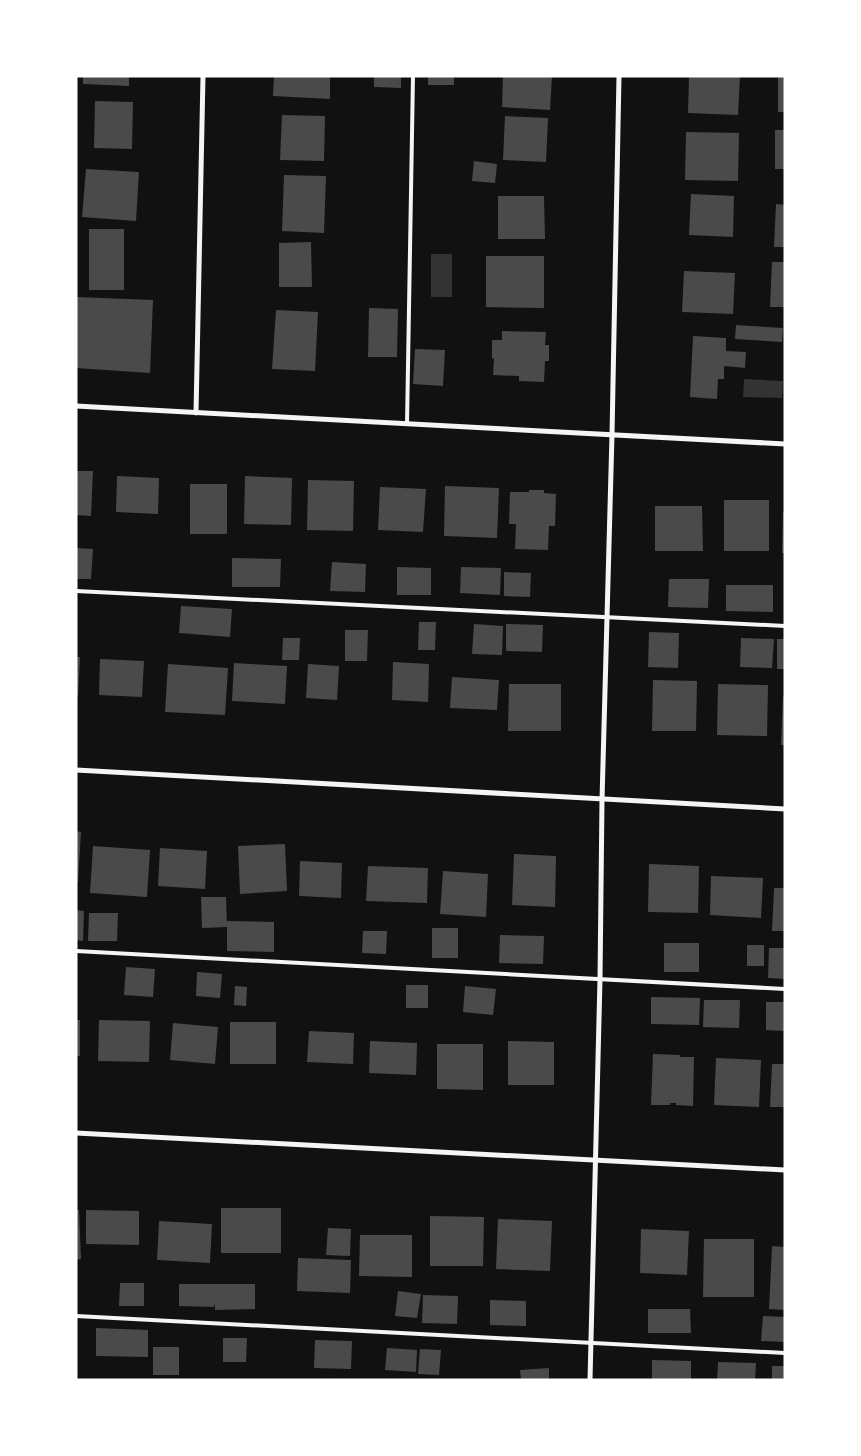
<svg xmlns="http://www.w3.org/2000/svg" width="861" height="1456" font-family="'Work Sans',sans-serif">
<rect width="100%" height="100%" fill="#111"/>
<!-- water -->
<g fill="#333">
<rect x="431" y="254" width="21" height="43"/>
<polygon points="744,379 783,381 782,398 743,397"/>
</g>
<!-- building -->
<g fill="#4a4a4a">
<polygon points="83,76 129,76 129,86 83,84"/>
<polygon points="274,76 330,76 330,99 273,96"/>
<polygon points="374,76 401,76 401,88 374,87"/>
<rect x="428" y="76" width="26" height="9"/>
<polygon points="503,76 552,76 550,110 502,107"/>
<polygon points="689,76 740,76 738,115 688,113"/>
<rect x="778" y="76" width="7" height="36"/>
<polygon points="95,101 133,102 132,149 94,148"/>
<polygon points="282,115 325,116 324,161 280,160"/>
<polygon points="505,116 548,118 546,162 503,160"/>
<rect x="775" y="130" width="10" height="39"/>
<polygon points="686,132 739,133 738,181 685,180"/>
<polygon points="474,161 497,164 495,183 472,181"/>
<polygon points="86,169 139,172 136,221 82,217"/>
<polygon points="284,175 326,176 324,233 282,231"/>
<polygon points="691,194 734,196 733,237 689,235"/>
<polygon points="498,196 544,196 545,239 498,239"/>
<polygon points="776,204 785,205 785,247 774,247"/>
<rect x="89" y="229" width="35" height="61"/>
<polygon points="311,242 312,287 279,287 279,243"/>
<polygon points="486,256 544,256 544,308 486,307"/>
<polygon points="772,262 785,262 785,307 770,307"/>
<polygon points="684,271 735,273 733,314 682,312"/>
<polygon points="76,297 153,300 150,373 76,368"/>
<polygon points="369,308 398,309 397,357 368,357"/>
<polygon points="276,310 318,312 315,371 272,369"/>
<polygon points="736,325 783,328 782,342 735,339"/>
<polygon points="502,331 546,332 545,345 549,345 549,361 545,361 544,382 519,381 519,376 493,375 494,359 492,358 492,340 502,340"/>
<polygon points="693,336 726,338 726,351 746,352 745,368 724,366 724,379 718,379 717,399 690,397"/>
<polygon points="415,349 445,350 443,386 413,384"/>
<polygon points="76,471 93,471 91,516 76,515"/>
<polygon points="117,476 159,478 158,514 116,512"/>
<polygon points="245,476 292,478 291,525 244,524"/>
<polygon points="308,480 354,481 353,531 307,530"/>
<rect x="190" y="484" width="37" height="50"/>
<polygon points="445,486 499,488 497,538 444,536"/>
<polygon points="380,487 426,489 423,532 378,530"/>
<polygon points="529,490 544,490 544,493 556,494 555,526 549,526 548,550 515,549 516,524 509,524 510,492 529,492"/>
<rect x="724" y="500" width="45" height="51"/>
<polygon points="655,506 702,506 703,551 655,551"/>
<polygon points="783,512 785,512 785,553 782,553"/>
<polygon points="76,548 93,549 91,579 76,579"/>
<polygon points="232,558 281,559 280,587 232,587"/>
<polygon points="332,562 366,564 365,592 330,591"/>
<polygon points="397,567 431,568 431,595 397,595"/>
<polygon points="461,567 501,568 500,595 460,593"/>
<polygon points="504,572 531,573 530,597 504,596"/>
<polygon points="669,579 709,579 708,608 668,607"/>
<polygon points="726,585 773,585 773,612 726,611"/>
<polygon points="181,606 232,609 230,637 179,633"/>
<polygon points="419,622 436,622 435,650 418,650"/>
<polygon points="474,624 503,626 502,655 472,654"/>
<polygon points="506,624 543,625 542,652 506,651"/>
<polygon points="345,630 368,630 367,661 345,661"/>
<polygon points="649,632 679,633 678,668 648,667"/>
<polygon points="283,638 300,638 299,660 282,660"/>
<polygon points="741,638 774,639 772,668 740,667"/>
<rect x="777" y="639" width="8" height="30"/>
<polygon points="76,657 80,657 78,697 76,697"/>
<polygon points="100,659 144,661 142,697 99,695"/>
<polygon points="393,662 429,664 428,702 392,700"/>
<polygon points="234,663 287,666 285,704 232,701"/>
<polygon points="168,664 228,668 225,715 165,712"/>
<polygon points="308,664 339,666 337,700 306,698"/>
<polygon points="452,677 499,680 497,710 450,708"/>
<polygon points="653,680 697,681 696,731 652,731"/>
<polygon points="509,684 561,684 561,731 508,731"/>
<polygon points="718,684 768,685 767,736 717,735"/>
<polygon points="783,696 785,696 785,745 781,745"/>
<polygon points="76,831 81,832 78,882 76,882"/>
<polygon points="285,844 287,891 240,894 238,846"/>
<polygon points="93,846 150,850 147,897 90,893"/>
<polygon points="160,848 207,851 205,889 158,886"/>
<polygon points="514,854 556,856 555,907 512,905"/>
<polygon points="300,861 342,863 341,898 299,896"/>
<polygon points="649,864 699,866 698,913 648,912"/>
<polygon points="368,866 428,868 427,903 366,901"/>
<polygon points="443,871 488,874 486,917 440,914"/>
<polygon points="711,876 763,878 761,918 710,915"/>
<polygon points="774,888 785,888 785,931 772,931"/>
<polygon points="201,897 226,897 227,927 202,928"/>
<polygon points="76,910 84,911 83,941 76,940"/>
<polygon points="89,913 118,913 117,941 88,941"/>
<polygon points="227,921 274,922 274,952 227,951"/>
<rect x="432" y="928" width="26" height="30"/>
<polygon points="363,931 387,931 386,954 362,953"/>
<polygon points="500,935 544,936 543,964 499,963"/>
<rect x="664" y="943" width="35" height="29"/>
<rect x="747" y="945" width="17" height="21"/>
<polygon points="769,948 785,948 785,979 768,978"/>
<polygon points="126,967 155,969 153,997 124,995"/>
<polygon points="197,972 222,974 220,998 196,996"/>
<rect x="406" y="985" width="22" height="23"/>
<polygon points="235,986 247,987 246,1006 234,1005"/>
<polygon points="465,986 496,989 493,1015 463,1012"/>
<polygon points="651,997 700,998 699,1025 651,1024"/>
<polygon points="704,1000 740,1000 739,1028 703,1027"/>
<polygon points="766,1002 785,1002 785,1031 766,1030"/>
<rect x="76" y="1020" width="4" height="36"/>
<polygon points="99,1020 150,1021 149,1062 98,1061"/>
<rect x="230" y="1022" width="46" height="42"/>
<polygon points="173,1023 218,1027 215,1064 170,1060"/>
<polygon points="309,1031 354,1033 353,1064 307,1062"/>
<polygon points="370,1041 417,1043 416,1075 369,1073"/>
<polygon points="508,1041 554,1042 554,1085 508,1085"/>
<polygon points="437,1044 483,1044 483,1090 437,1089"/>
<polygon points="653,1054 680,1055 680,1057 694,1057 693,1106 676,1105 676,1103 670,1103 670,1105 651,1105"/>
<polygon points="716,1058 761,1060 759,1107 714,1105"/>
<polygon points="772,1064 785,1064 785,1107 770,1107"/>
<rect x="221" y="1208" width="60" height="45"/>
<polygon points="76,1210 79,1210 81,1259 76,1260"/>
<polygon points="86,1210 139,1211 139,1245 86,1244"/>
<polygon points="430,1216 484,1217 483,1266 430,1266"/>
<polygon points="498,1219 552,1221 550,1271 496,1269"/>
<polygon points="159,1221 212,1224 210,1263 157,1260"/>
<polygon points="328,1228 351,1229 350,1256 326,1255"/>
<polygon points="641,1229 689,1231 687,1275 640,1273"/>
<polygon points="360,1235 412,1235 412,1277 359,1276"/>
<polygon points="704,1239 754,1239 754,1297 703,1297"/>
<polygon points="772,1246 785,1247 785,1310 769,1309"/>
<polygon points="298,1258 351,1260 350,1293 297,1291"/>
<polygon points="120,1283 144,1283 144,1306 119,1306"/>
<polygon points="179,1284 255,1284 255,1309 215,1310 215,1302 214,1307 179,1306"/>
<polygon points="398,1291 421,1294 417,1318 395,1316"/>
<polygon points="423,1295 458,1296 457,1324 422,1323"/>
<polygon points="490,1300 526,1301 526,1326 490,1325"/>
<polygon points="648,1309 690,1309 691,1333 648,1333"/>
<polygon points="763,1316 785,1317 785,1342 761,1341"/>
<polygon points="96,1328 148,1330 148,1357 96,1356"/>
<polygon points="223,1338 247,1338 246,1362 223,1362"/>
<polygon points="315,1340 352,1341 351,1369 314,1368"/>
<rect x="153" y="1347" width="26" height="28"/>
<polygon points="387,1348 417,1350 416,1372 385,1370"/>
<polygon points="420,1349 441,1350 439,1375 418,1374"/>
<polygon points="652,1360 691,1361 691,1380 652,1380"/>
<polygon points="718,1362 756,1363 755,1380 717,1380"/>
<rect x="772" y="1366" width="13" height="14"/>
<polygon points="549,1368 549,1380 521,1380 520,1370"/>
</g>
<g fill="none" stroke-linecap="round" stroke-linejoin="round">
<!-- service -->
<g stroke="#f5f5f5" stroke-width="4">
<polyline points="407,424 413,76"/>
<polyline points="76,591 785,626"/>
<polyline points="76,951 785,989"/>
<polyline points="76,1316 785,1353"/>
</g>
<!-- minor -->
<g stroke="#f5f5f5" stroke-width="5">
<polyline points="76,406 785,444"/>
<polyline points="196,413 203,76"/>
<polyline points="76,770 785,809"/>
<polyline points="76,1133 785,1170"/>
<polyline points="590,1380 600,979 602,800 612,435 619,76"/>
</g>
</g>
<!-- border -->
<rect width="861" height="1456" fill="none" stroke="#ffffff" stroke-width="155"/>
</svg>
